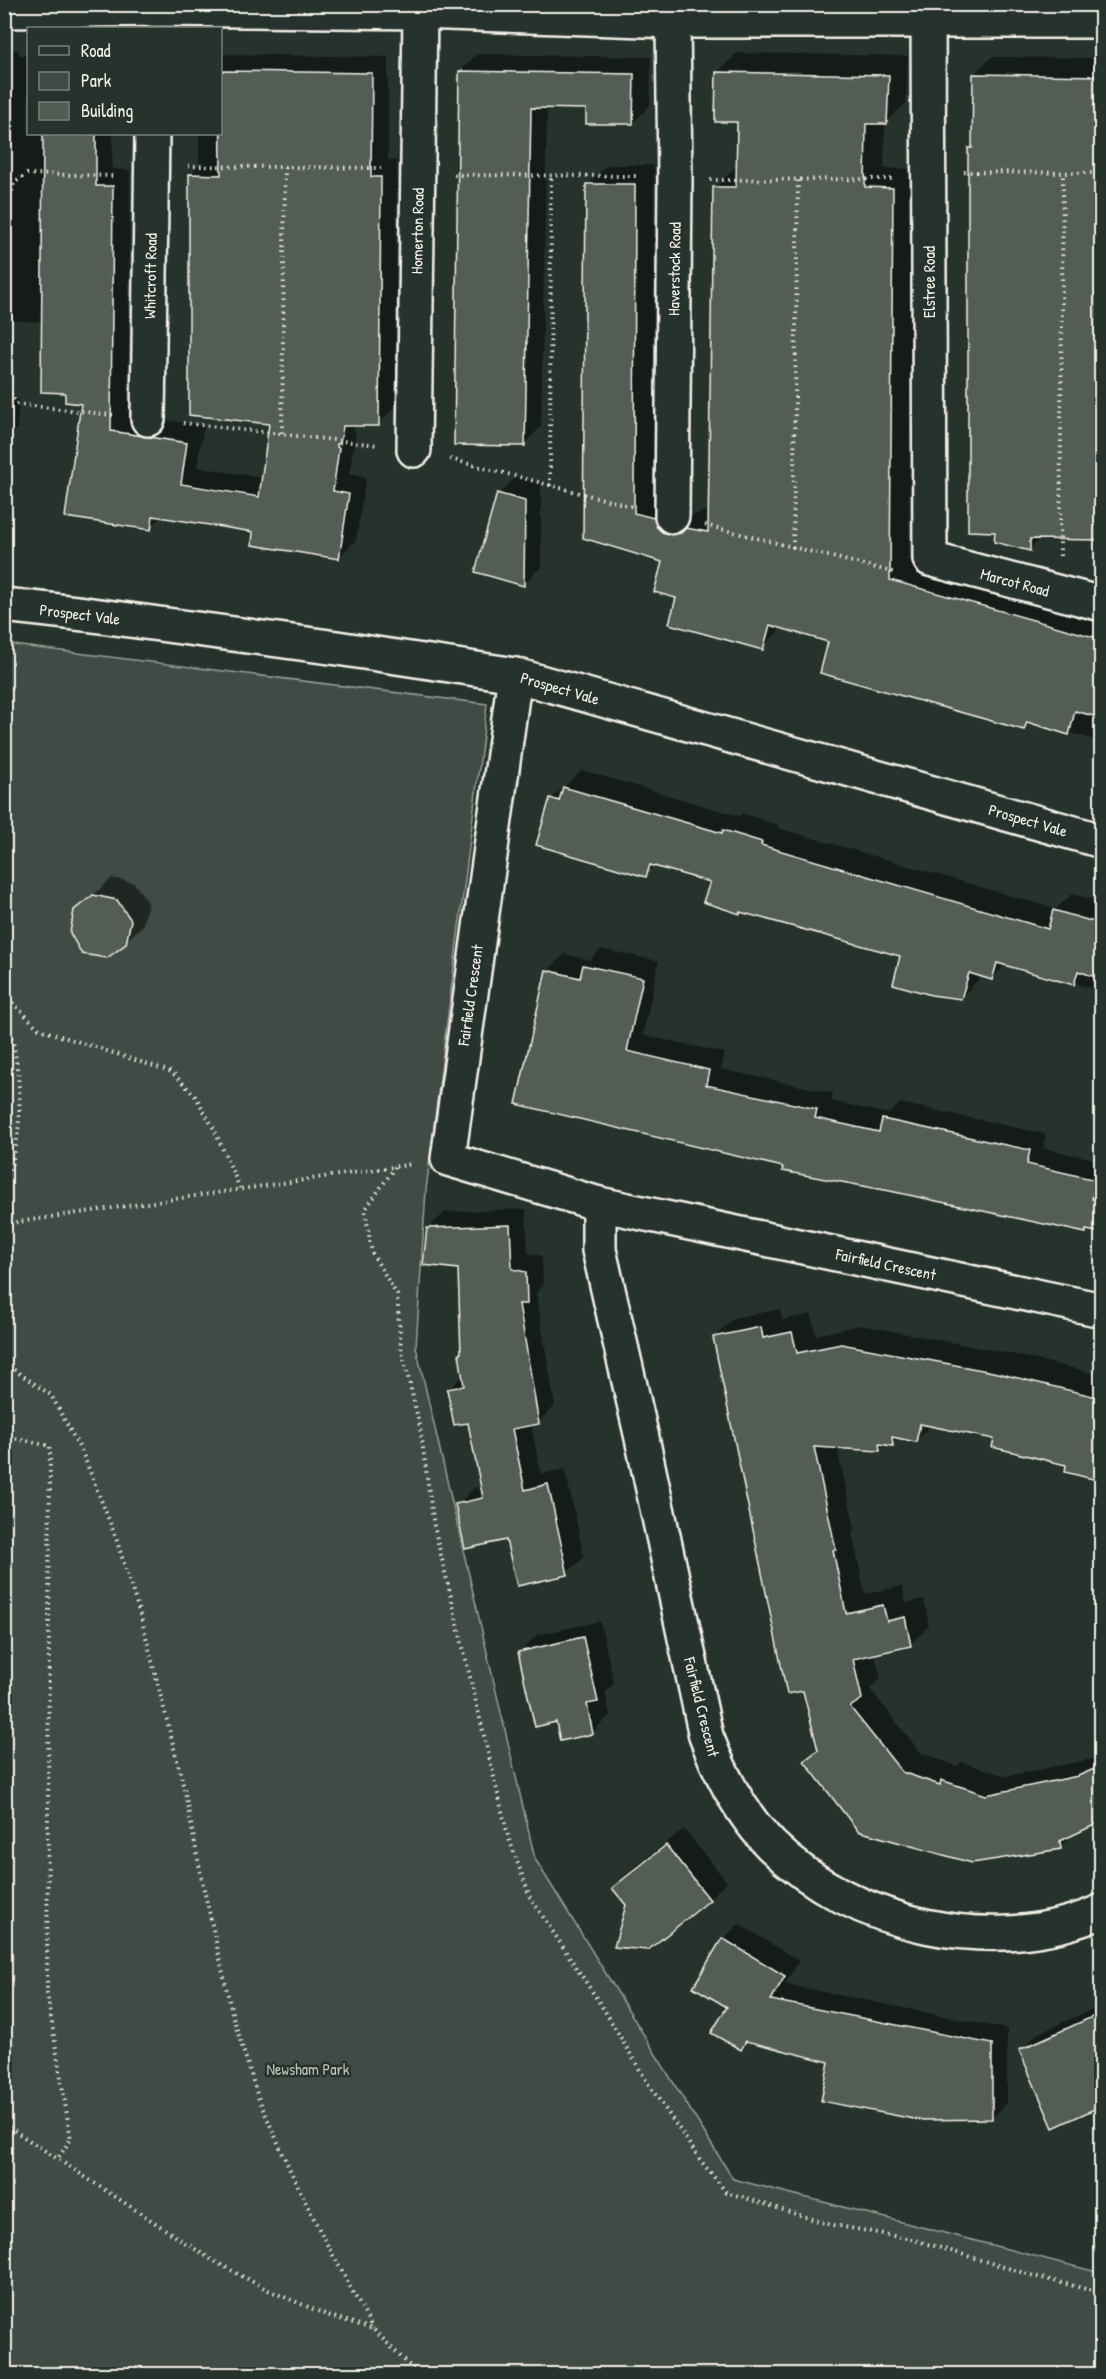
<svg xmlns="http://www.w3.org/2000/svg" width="1106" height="2379" font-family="'Patrick Hand',sans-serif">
<rect width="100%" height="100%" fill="#26332d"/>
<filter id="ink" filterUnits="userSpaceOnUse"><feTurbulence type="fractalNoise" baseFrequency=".0167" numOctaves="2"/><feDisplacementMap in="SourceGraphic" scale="12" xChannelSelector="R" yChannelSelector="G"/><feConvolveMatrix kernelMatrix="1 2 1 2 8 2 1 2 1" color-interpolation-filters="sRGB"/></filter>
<g filter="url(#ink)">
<!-- green -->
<polygon fill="#414b45" stroke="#9a9e96" stroke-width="1.5" points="5,644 487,704 426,1190 416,1347 535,1859 733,2179 1101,2273 1101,2374 5,2374"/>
<!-- shadow -->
<g fill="#0007">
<polygon points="4,50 19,50 19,55 28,55 28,134 113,134 112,169 130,170 128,414 204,426 197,467 263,478 271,422 191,175 199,166 199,134 220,134 220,54 388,57 388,160 397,160 395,407 378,425 357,426 352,430 356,431 349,474 366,477 356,540 339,557 255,531 162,516 150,528 83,403 66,392 42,322 4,320"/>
<polygon points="737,53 908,56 906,103 885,123 884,168 912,169 909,560 1102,615 1102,742 1031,722 1024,729 830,641 782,627 762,648 678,597 664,561 585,537 587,185 607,165 654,165 653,493 673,499 682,513 692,516 710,509 715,188 734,168 738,168 739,121 717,73"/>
<polygon points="477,54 651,57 650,105 633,123 588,108 547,107 541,427 524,444 460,71"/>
<polygon points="992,57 1102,58 1102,569 1095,567 1095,539 1042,537 1030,549 969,149 974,144 974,74"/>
<polygon points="4,398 19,399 17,428 4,440"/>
<polygon points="516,477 541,484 541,567 524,584 477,571 499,494"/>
<polygon points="582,770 739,816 742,813 778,825 778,828 1056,909 1072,894 1102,902 1102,991 1006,964 992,978 980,974 978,980 961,998 902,955 711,881 655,865 645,875 551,799"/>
<polygon points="112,878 134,883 148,902 143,925 125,942 75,911"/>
<polygon points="601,949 659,961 643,1035 725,1053 721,1069 833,1093 831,1101 889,1114 900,1103 1046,1134 1043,1148 1102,1161 1102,1235 891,1190 518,1103 548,971 565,954 590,960"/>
<polygon points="526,1209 528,1253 542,1256 543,1286 536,1293 555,1406 538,1422 531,1424 541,1474 565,1469 584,1557 567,1573 457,1505 474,1488 482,1486 470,1421 449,1390 464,1374 459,1268 428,1229 445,1212"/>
<polygon points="780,1309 782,1320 811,1314 816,1335 861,1325 1012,1354 1102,1375 1102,1479 1066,1471 1068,1464 995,1438 931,1425 916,1440 900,1437 892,1444 886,1444 880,1450 837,1447 855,1529 852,1532 865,1594 902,1586 906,1603 924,1599 929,1626 910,1645 874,1653 881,1678 870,1689 921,1753 957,1766 961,1762 1006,1776 1102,1757 1102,1820 1075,1833 1060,1847 806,1762 819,1749 715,1337 734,1318"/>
<polygon points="600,1621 614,1683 605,1693 610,1715 593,1732 557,1720 520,1652 537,1635"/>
<polygon points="684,1829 727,1882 709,1899 614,1888 631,1870"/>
<polygon points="739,1924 799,1961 785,1984 1007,2029 1007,2103 992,2118 830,2061 749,2040 741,2048 729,2007 723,1939"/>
<polygon points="1102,2005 1102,2105 1053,2126 1020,2050 1037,2034"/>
</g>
<!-- building -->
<g fill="#525c55" stroke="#f4f1e8" stroke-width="1.5">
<polygon points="220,71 372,73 371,177 381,177 379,426 343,426 340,444 337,444 337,447 339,448 333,491 349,494 339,559 252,545 253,532 153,516 151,530 65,517 81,404 65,402 65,393 41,392 43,134 96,134 96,186 113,186 111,431 187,443 181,484 259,497 269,424 189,415 189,174 221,175"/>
<polygon points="459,71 634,74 633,124 586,124 586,109 531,108 525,446 454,445"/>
<polygon points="716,72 889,75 887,124 866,124 865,187 893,188 890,580 1101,639 1101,718 1075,711 1069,735 1027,722 1024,730 820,673 828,642 770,625 763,650 669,624 676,598 654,592 662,562 583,538 586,184 635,184 634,513 654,518 656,526 662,532 671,535 681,533 686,528 708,532 713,187 736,187 737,122 715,122"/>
<polygon points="973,74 1101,76 1101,540 1030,539 1030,551 994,542 995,532 968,531 968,148 972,148"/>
<polygon points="497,493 525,501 524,586 475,572"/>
<polygon points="563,787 722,833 723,830 762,842 761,845 1048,929 1053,910 1101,924 1101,979 1078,971 1074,985 997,963 992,980 969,973 961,999 931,995 893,984 900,956 740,912 740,914 703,902 710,882 650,865 646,877 536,845 550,798 559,801"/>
<polygon points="93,895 117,900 131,920 126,944 107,958 82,954 70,933 74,910"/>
<polygon points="583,965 643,978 627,1051 709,1070 706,1085 817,1109 815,1118 879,1132 882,1119 1030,1150 1027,1164 1096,1180 1092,1199 1101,1201 1101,1233 1086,1230 1086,1233 890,1191 782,1171 783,1167 516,1104 546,970 580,978"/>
<polygon points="510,1225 512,1269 526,1272 527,1304 519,1304 539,1424 512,1429 525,1490 548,1484 568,1575 517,1586 506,1540 465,1549 455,1504 483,1498 468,1423 454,1425 447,1389 464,1386 459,1354 461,1353 458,1269 423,1265 427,1228"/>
<polygon points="761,1327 763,1338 792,1332 797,1353 841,1344 993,1372 1101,1398 1101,1481 1065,1472 1066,1465 992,1447 994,1439 920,1424 916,1442 892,1437 893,1446 879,1444 880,1451 814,1447 836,1550 833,1550 846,1613 883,1605 887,1621 905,1617 911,1646 853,1659 862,1699 850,1707 902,1772 940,1785 941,1780 986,1795 1078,1776 1101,1766 1101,1822 1060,1841 1061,1849 972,1863 858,1831 804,1761 818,1750 803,1691 787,1694 713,1337"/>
<polygon points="583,1637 598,1702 587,1704 593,1734 560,1741 556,1722 535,1727 518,1652"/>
<polygon points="666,1845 710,1900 648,1950 614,1947 626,1905 612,1888"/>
<polygon points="722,1938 785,1976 771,2000 992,2044 992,2119 919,2120 821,2101 829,2062 746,2041 741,2050 711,2033 727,2007 693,1987"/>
<polygon points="1101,2013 1101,2106 1053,2128 1019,2050"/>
</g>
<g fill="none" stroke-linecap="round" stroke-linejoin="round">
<defs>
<g id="minor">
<polyline points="928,4 930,559 1102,604"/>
<polyline points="4,11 161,9 420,12 673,21 1102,21"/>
<polyline points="148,419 152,134"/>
<polyline points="414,450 420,12"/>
<polyline points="672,516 675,180 673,21"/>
<polyline points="4,605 85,614 337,648 515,675 1102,841"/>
<polyline points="515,675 448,1159 599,1204 1102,1310"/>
<path d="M599 1204V1250L642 1438 706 1736C721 1776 741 1814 771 1845 853 1926 995 1959 1102 1911"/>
</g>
</defs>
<!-- minor casing -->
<use href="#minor" stroke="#f4f1e8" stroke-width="38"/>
<!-- path -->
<g stroke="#f4f1e8" stroke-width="4" stroke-dasharray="1.5 4.5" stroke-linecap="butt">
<polyline points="188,166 381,168"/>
<polyline points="964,172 1102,173"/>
<polyline points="454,175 638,176"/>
<polyline points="710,180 892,179"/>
<polyline points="113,415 16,404 10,392 10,198 14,183 27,174 116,176"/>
<polyline points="183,423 378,445"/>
<polyline points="282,433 285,167"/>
<polyline points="450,459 634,507"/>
<polyline points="550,486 551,176"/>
<polyline points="705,525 896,573"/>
<polyline points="793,548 798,179"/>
<polyline points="1060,556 1063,172"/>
<polyline points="4,994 39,1029 172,1072 196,1097 215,1131 240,1188"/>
<path d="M4 1009C21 1061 28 1133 4 1183"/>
<polyline points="395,1167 365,1210 372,1253 397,1295 401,1347 420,1427 434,1526 508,1836 530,1897 603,2008 649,2085 701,2161 726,2192 828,2224 911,2239 1034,2276 1102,2293"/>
<polyline points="4,1224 413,1164"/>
<polyline points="4,1363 51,1395 83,1454 116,1538 142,1621 184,1788 203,1885 233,2017 258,2097 290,2170 321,2233 373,2329"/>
<polyline points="4,1436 50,1446 47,1994 71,2139 58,2158"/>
<polyline points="4,2124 212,2260 268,2290 327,2315 373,2329 418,2374"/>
</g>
<!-- minor -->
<use href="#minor" stroke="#26332d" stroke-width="33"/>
</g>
</g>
<g text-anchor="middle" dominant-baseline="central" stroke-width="5" stroke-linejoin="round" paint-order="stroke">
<!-- street labels -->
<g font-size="16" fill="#f4f1e8" stroke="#26332d">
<text transform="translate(417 231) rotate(-89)">Homerton Road</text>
<text transform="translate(674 269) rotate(-89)">Haverstock Road</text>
<text transform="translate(150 276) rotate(-89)">Whitcroft Road</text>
<text transform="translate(929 282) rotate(-90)">Elstree Road</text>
<text transform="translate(1015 582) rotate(15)">Marcot Road</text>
<text transform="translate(80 614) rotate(7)">Prospect Vale</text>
<text transform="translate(560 688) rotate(16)">Prospect Vale</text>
<text transform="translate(1028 820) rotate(16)">Prospect Vale</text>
<text transform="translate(470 995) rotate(-82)">Fairfield Crescent</text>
<text transform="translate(886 1264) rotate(12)">Fairfield Crescent</text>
<text transform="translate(702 1707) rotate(76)">Fairfield Crescent</text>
</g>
<!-- park labels -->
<g font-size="16" fill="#bebfb7" stroke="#26332d">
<text x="308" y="2069">Newsham Park</text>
</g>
</g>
<!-- margin -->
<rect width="1106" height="2379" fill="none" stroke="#26332d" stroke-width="24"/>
<rect x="12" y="12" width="1082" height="2355" fill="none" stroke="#f4f1e8" stroke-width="2" filter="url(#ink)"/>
<!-- legend -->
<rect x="27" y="27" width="195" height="108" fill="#26332d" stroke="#787f78" stroke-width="1.5"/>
<rect x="39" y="46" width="30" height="9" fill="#26332d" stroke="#787f78" stroke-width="1.5"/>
<text x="81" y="57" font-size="18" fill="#f4f1e8">Road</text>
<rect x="39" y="72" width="30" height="18" fill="#414b45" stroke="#787f78" stroke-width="1.5"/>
<text x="81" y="87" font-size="18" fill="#f4f1e8">Park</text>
<rect x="39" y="102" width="30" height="18" fill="#525c55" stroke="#787f78" stroke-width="1.5"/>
<text x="81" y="117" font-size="18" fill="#f4f1e8">Building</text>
</svg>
